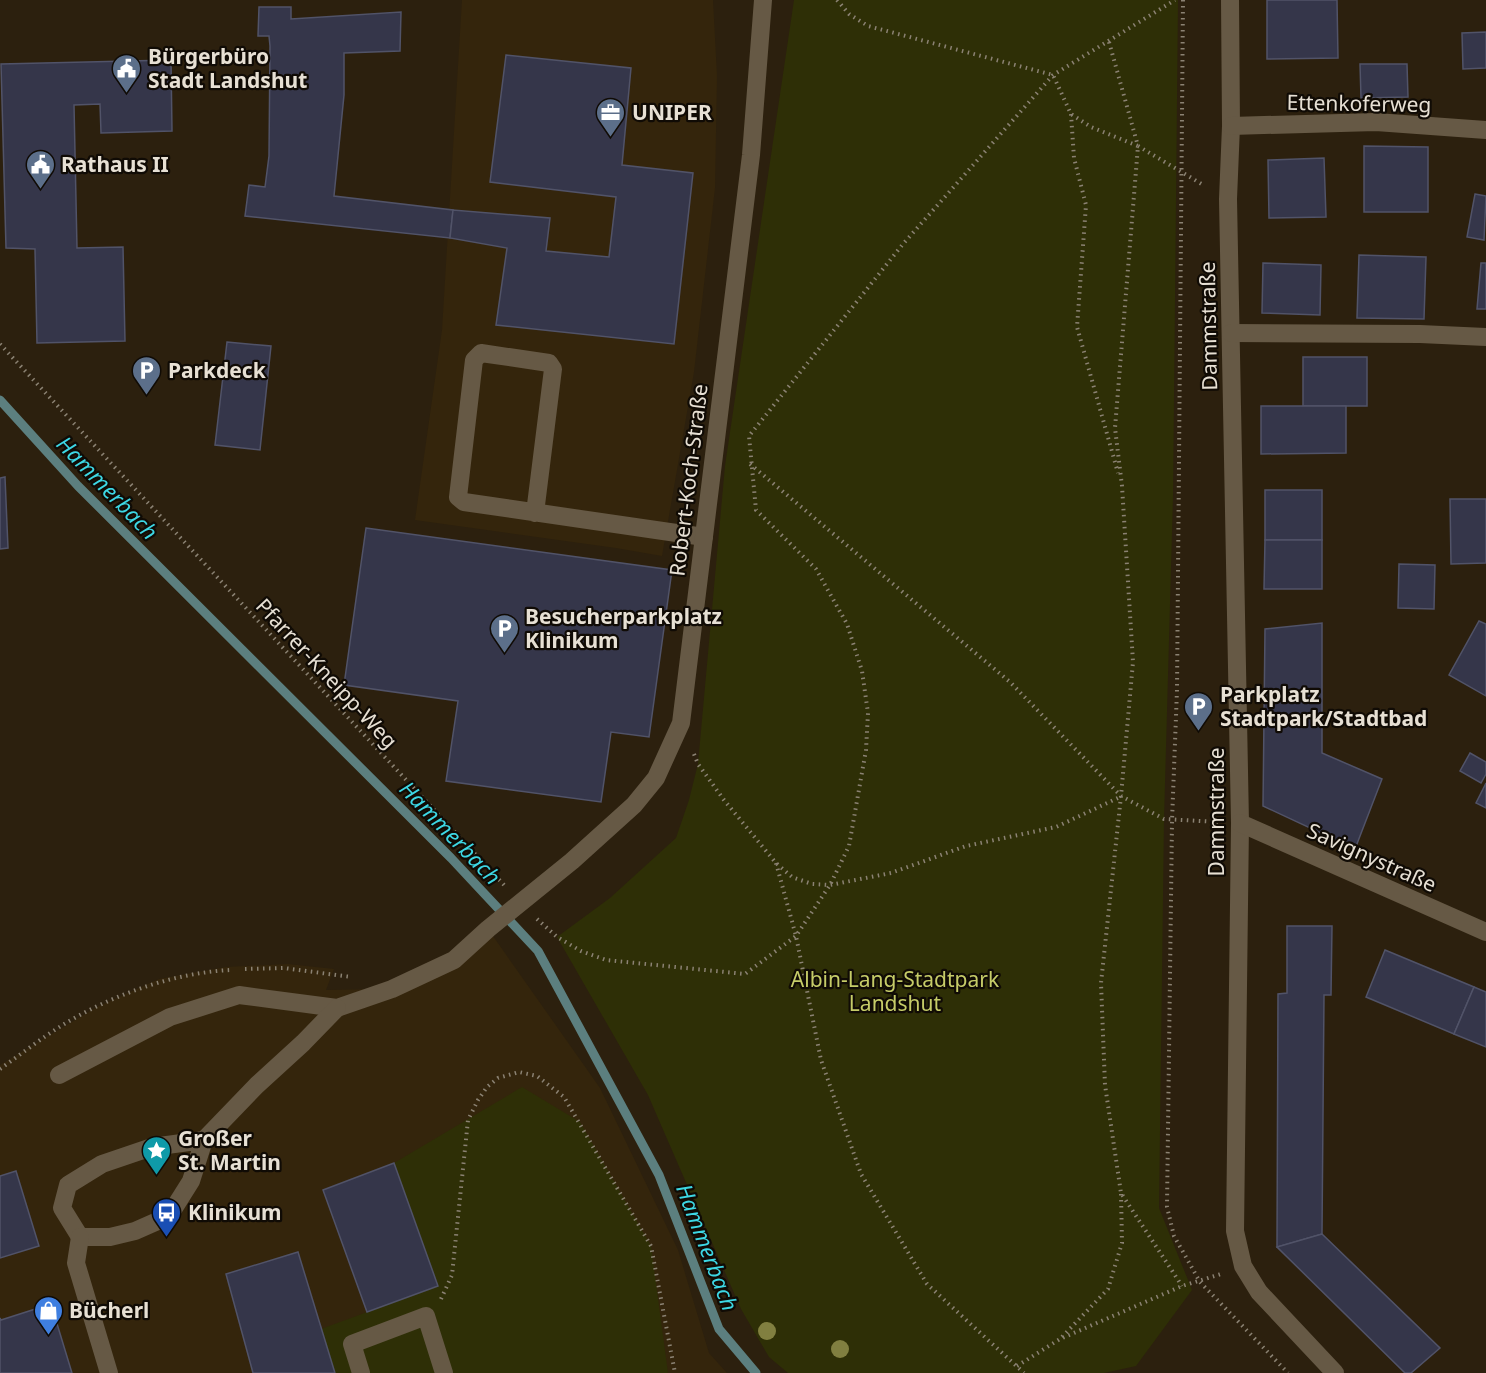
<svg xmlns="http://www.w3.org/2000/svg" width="1486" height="1373" font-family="'Noto Sans',sans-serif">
<rect width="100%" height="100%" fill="#2c200e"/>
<!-- built -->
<g fill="#34250c">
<polygon points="462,0 713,0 717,76 715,188 694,372 662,556 616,548 415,520 442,330"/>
<polygon points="488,929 600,1088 678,1250 709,1353 727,1373 0,1373 0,1065 97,1007 159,979 226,967 288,964 334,969 326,990 392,989"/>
</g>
<!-- green -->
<g fill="#2e2f06">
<polygon points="794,0 1178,0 1173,496 1164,819 1159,1208 1192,1290 1136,1366 1104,1373 788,1373 769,1357 741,1309 648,1095 557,937 610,898 676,838 689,800 698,764 725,466"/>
<polygon points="522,1087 580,1122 651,1246 668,1373 335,1373 321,1329 438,1286 394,1163"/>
</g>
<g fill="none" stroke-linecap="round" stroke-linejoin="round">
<!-- stream -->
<polyline stroke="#5c7f7f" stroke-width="9" points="0,400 78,486 451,858 538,951 659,1175 719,1329 756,1373"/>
</g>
<!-- building -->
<g fill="#35364a" stroke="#515368" stroke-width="1.5">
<polygon points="1267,0 1337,0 1338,58 1267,59"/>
<polygon points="259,7 291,7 291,19 401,12 400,51 344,53 344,95 334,196 453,210 450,238 245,216 249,185 265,187 269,156 270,46 269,36 258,36"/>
<polygon points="1486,32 1486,68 1463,69 1462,33"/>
<polygon points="506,55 631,68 622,165 693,173 674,344 496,325 507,248 450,238 453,210 550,218 546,251 609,257 616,197 490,182"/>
<polygon points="171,60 172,131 101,133 100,104 74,105 77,248 123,247 125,341 37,343 35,249 6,248 1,64"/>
<polygon points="1360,64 1407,64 1408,97 1361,98"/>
<polygon points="1364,146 1428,147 1428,212 1364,212"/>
<polygon points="1324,158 1326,217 1269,218 1268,160"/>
<polygon points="1475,194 1486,196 1484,240 1467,237"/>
<polygon points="1359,255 1426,257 1424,319 1357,318"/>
<polygon points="1263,263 1321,265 1320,315 1262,313"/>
<polygon points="1481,263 1486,263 1486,309 1477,309"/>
<polygon points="227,342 271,346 260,450 215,445"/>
<rect x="1303" y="357" width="64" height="49"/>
<polygon points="1261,406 1346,406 1346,453 1261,454"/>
<polygon points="5,477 8,548 0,549 0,478"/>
<rect x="1265" y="490" width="57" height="50"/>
<polygon points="1450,499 1486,499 1486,563 1451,564"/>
<polygon points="366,528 672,570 649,737 611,732 601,802 446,781 458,701 344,685"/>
<polygon points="1265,540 1322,540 1322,589 1264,589"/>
<polygon points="1399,564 1435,565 1434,609 1398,608"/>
<polygon points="1479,621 1486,624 1486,696 1449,675"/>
<polygon points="1322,623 1322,753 1382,779 1355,849 1263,806 1265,629"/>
<polygon points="1470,753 1486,762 1486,774 1481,783 1460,771"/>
<polygon points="1486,783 1486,808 1476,803"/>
<polygon points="1287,926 1332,926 1331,995 1324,995 1322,1234 1277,1247 1278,994 1287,993"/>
<polygon points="1385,950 1474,987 1454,1034 1366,997"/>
<polygon points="1474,987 1486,992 1486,1047 1454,1034"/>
<polygon points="394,1163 438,1286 367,1312 323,1190"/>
<polygon points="16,1171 39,1246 0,1258 0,1176"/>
<polygon points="1322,1234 1440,1348 1411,1373 1405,1373 1277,1247"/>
<polygon points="298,1252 335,1373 253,1373 226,1274"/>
<polygon points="51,1304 72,1373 0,1373 0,1318 1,1320"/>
</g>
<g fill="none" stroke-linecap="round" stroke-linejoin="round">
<!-- path -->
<g stroke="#8b8273" stroke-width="4" stroke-dasharray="1.5 4.5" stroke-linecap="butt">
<polyline points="837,0 849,14 868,26 1053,75 1071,114 1091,127 1138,146 1115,428 1122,486 1133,662 1121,796 1101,983 1105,1085 1121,1193 1182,1286"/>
<polyline points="1183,0 1177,690 1172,821 1167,1207 1174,1236 1200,1282 1288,1373"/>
<polyline points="1109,42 1138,146 1205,186"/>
<polyline points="1071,114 1074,158 1086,205 1077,327 1118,473"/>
<polyline points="0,344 504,885"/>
<polyline points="750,464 1010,682 1121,796 1164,819 1218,822"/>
<polyline points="694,754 698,764 724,800 776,863 792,877 812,884 830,885 891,873 966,846 1056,827 1120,797"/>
<polyline points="776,863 796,936 821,1060 861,1174 927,1284 1024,1373"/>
<polyline points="537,919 557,937 581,951 606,960 745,974 796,936 830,885 849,846 866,750 868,713 862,671 847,624 816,569 756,510 749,436 903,244 1053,75 1175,0"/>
<polyline points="245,969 284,968 351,977"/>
<path d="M0 1069C20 1055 40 1039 61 1026 109 996 175 972 232 970"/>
<polyline points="441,1299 452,1275 468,1120 478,1100 487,1087 498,1078 519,1072 537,1076 564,1097 651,1246 675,1373"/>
<polyline points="1062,1337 1108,1289 1122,1243 1121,1194"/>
<polyline points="1017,1366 1060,1339 1182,1286 1221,1274"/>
</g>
<!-- minor -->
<g stroke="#665945" stroke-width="18">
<polyline points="1230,0 1231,126 1228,199 1240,823 1235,1231 1243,1266 1259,1292 1335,1373"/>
<polyline points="1231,126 1376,122 1486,130"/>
<polyline points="1231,333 1420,334 1486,337"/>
<path d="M535 513 553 369 549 363 481 353 474 360 458 497 464 502C544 514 624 526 704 537"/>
<polyline points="1240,823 1486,932"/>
<polyline points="59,1075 170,1017 239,995 337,1008 392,989 454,960 488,929 572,861 634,805 656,778 681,723 751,155 763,0"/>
<polyline points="204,1140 152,1147 102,1164 68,1185 62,1208 80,1237 110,1237 135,1231 169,1216 191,1181 204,1140 257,1085 303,1043 337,1008"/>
<polyline points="80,1237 76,1263 109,1373"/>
<polyline points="361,1373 352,1344 426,1316 444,1373"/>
</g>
</g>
<!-- trees -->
<g fill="#817f40">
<circle cx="767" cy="1331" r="9"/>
<circle cx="840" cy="1349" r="9"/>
</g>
<!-- icons -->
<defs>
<symbol id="civic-pin" viewBox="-11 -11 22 30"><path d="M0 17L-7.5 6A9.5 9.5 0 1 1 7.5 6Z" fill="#5c6f8a" stroke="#100b05"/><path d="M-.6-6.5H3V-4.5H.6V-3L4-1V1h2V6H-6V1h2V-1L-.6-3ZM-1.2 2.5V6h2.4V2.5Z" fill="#fff"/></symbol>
<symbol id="office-pin" viewBox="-11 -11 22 30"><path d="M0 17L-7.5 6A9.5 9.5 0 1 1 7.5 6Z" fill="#5c6f8a" stroke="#100b05"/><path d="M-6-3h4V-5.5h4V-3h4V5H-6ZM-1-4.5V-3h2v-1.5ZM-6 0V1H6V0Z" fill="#fff"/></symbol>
<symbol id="parking-pin" viewBox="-11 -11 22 30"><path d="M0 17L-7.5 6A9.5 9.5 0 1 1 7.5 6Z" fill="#5c6f8a" stroke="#100b05"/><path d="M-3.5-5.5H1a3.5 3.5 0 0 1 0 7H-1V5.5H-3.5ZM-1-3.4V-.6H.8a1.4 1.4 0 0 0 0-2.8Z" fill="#fff"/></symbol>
<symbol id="sight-pin" viewBox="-11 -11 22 30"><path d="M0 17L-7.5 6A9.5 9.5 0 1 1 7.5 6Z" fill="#0f9aa8" stroke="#100b05"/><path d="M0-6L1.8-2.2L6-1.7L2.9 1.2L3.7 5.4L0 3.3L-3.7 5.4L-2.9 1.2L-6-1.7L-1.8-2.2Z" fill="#fff"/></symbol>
<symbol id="bus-pin" viewBox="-11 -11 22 30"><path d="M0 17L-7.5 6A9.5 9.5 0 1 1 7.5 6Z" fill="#1a4fb4" stroke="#100b05"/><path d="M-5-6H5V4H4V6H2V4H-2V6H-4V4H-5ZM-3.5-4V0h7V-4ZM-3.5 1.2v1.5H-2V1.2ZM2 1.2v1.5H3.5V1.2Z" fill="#fff"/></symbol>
<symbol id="shop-pin" viewBox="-11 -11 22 30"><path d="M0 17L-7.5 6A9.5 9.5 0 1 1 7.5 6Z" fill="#3f7fe0" stroke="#100b05"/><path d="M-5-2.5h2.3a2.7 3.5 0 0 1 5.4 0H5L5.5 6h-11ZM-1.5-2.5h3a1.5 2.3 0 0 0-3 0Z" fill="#fff"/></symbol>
</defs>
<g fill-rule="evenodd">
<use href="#civic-pin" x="110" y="52" width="33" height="45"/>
<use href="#office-pin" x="594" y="96" width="33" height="45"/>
<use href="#civic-pin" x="24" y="148" width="33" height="45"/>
<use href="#parking-pin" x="130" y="354" width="33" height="45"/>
<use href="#parking-pin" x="488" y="612" width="33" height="45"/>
<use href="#parking-pin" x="1182" y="690" width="33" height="45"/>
<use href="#sight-pin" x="140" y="1134" width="33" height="45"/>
<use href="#bus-pin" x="150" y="1196" width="33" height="45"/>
<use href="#shop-pin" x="32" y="1294" width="33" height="45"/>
</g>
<g text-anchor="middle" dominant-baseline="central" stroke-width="4.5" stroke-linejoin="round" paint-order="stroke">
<!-- poi labels -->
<g font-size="21" font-weight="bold" fill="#e7e0d4" stroke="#100b05" text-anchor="start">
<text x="148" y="56">Bürgerbüro<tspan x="148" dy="24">Stadt Landshut</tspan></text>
<text x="632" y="112">UNIPER</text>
<text x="61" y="164">Rathaus II</text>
<text x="168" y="370">Parkdeck</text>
<text x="525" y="616">Besucherparkplatz<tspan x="525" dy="24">Klinikum</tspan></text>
<text x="1220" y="694">Parkplatz<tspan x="1220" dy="24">Stadtpark/Stadtbad</tspan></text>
<text x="178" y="1138">Großer<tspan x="178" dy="24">St. Martin</tspan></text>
<text x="188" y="1212">Klinikum</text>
<text x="69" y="1310">Bücherl</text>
</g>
<!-- street labels -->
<g font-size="21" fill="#e7e0d4" stroke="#100b05">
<text transform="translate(1359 103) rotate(1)">Ettenkoferweg</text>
<text transform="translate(1208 326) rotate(-91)">Dammstraße</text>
<text transform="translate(688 480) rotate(-83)">Robert-Koch-Straße</text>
<text transform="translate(327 673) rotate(47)">Pfarrer-Kneipp-Weg</text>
<text transform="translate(1216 812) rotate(-90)">Dammstraße</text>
<text transform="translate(1372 857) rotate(24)">Savignystraße</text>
</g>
<!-- park labels -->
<g font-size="21" fill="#c6cc68" stroke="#100b05">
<text x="895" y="979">Albin-Lang-Stadtpark<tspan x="895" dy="24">Landshut</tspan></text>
</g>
<!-- water labels -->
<g font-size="22" font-style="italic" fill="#3dd7e4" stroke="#100b05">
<text transform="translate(108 487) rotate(46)">Hammerbach</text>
<text transform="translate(451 832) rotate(46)">Hammerbach</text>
<text transform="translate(708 1247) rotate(69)">Hammerbach</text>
</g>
</g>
</svg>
